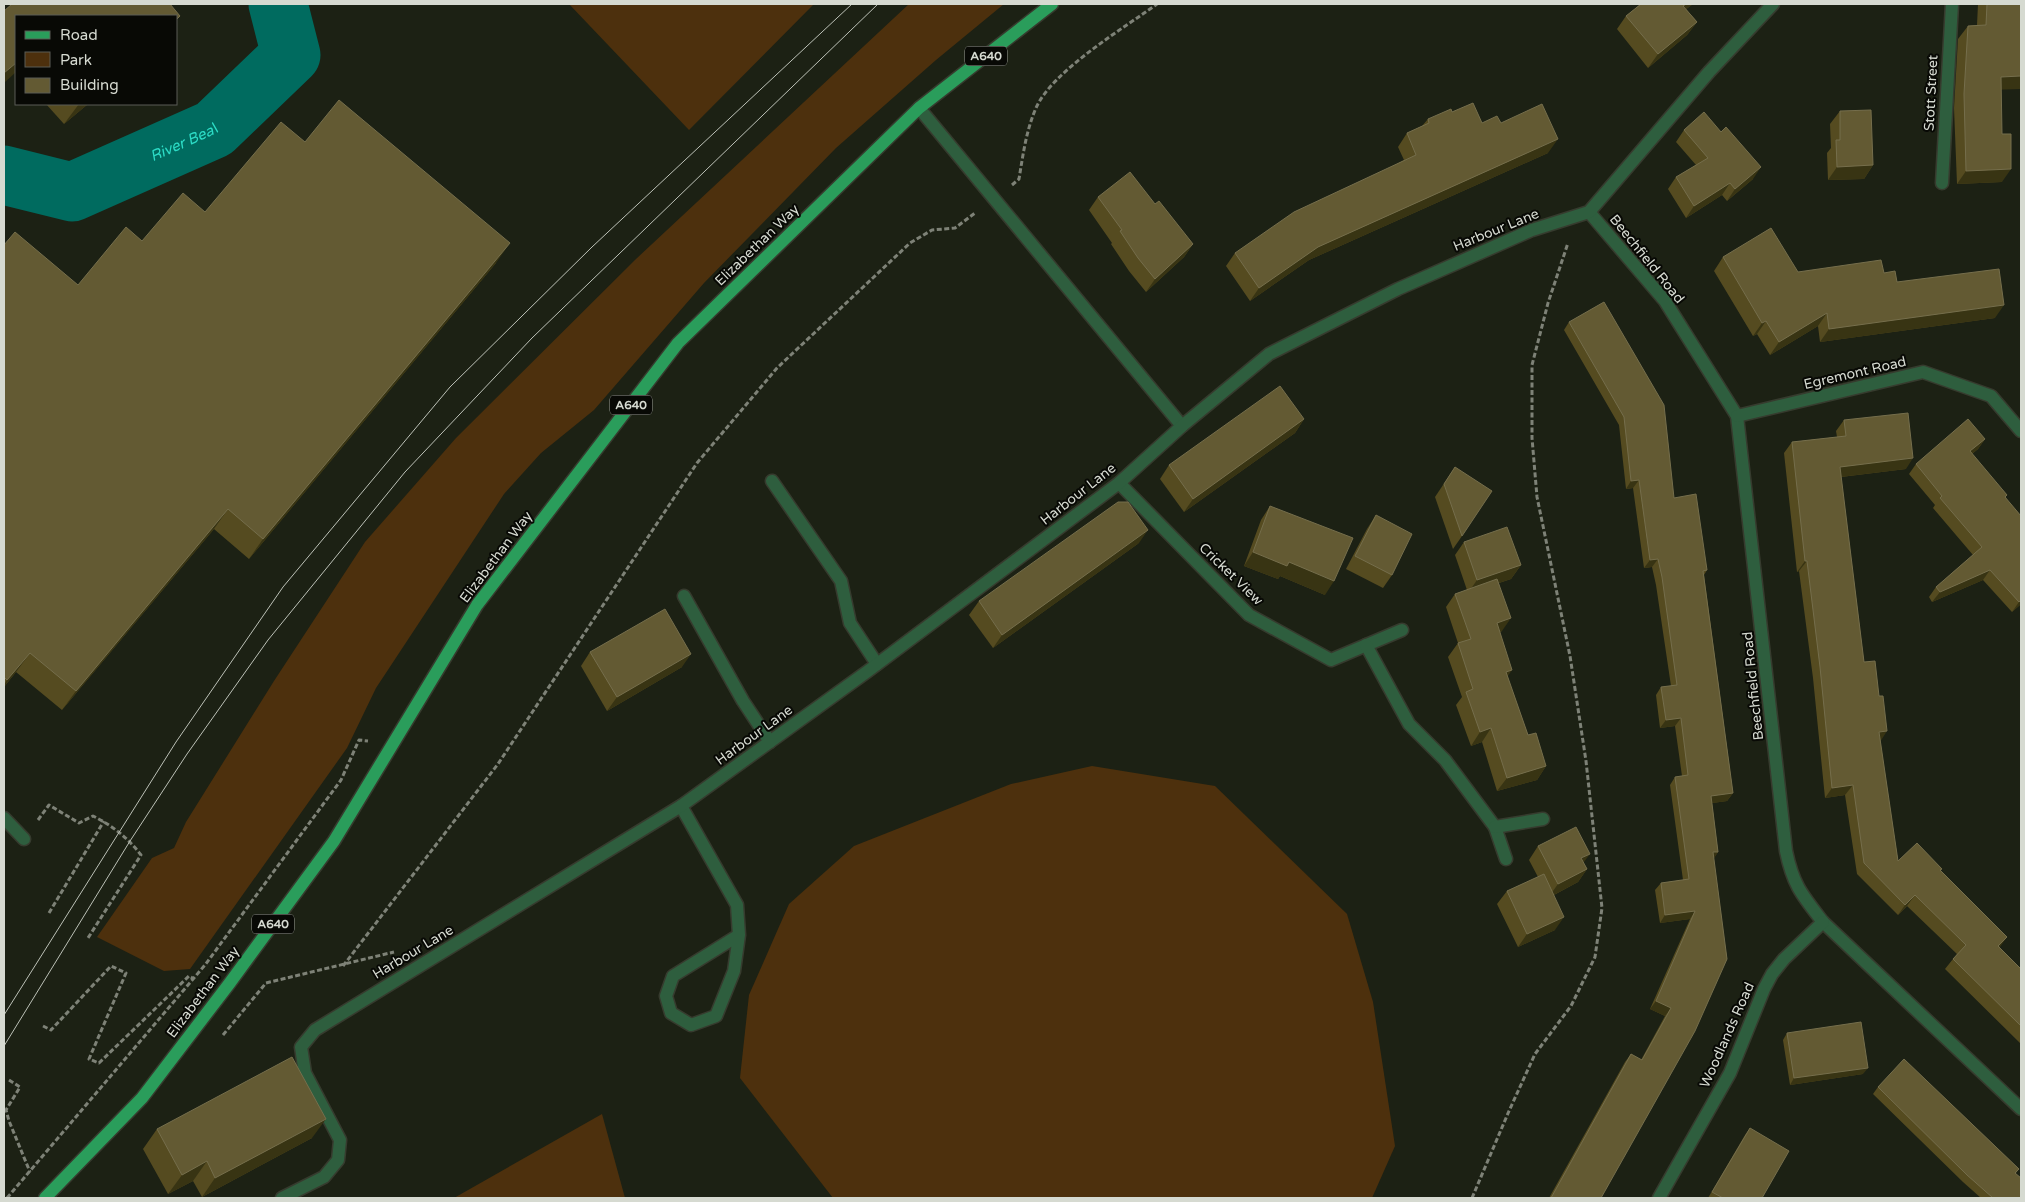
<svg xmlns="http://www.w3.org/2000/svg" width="2025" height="1202" font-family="'Varela Round',sans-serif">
<rect width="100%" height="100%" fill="#1c2114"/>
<!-- green -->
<g fill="#4d300d">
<polygon points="569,4 814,4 689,130"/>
<polygon points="909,4 1004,4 936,60 836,148 704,283 594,410 541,453 504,494 376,688 347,748 190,969 164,971 97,937 152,858 174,848 186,822 274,681 365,542 456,438 636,259"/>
<polygon points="1092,766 1215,786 1347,914 1373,1002 1395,1146 1372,1198 833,1198 740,1078 749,995 789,904 854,846 1011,784"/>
<polygon points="602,1114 625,1198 454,1198"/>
</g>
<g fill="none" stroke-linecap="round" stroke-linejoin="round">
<!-- river -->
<path stroke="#006b5f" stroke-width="59" id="s1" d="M4 175 72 192 214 129 291 55 278 4"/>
<defs>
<g id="service">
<polyline points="681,806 737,905 739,935 734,971 716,1016 691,1025 671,1013 666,996 673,976 739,935"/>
<polyline points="4,818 24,839"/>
</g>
<g id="minor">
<polyline points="919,108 1182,426"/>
<polyline points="1942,183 1952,4"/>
<path d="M1589 212 1665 301 1737 416 1786 851C1793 885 1802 895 1823 922L2021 1109"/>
<polyline points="1737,416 1923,372 1991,396 2021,431"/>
<polyline points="772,481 841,581 850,623 877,664"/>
<polyline points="1119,483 1249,615 1331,660 1402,630"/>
<polyline points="684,596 743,701 770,742"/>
<polyline points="1366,645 1409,724 1445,760 1495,827 1506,859"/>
<polyline points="1495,827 1543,819"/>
<polyline points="282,1198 324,1177 338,1160 340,1140 305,1073 301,1047 315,1030 681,806 868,671 1119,483 1182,426 1269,354 1398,289 1532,230 1589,212 1709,72 1773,4"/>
<polyline points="1659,1198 1730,1073 1764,989 1772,974 1784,959 1823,922"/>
</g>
<polyline id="primary" points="45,1198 142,1098 229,984 334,841 477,605 678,343 919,108 1052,4"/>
</defs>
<!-- service casing -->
<use href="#service" stroke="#363b2e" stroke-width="15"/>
<!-- minor casing -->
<use href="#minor" stroke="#363b2e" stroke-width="15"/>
<!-- primary casing -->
<use href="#primary" stroke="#363b2e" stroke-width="15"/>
<!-- path -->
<g stroke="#7e8277" stroke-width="3" stroke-dasharray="5 2.5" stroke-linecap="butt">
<path d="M1012 185 1019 179C1023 155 1026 131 1036 108 1052 71 1124 28 1157 4"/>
<path d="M38 820 49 805 79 823 93 816C113 826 128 838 141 855L88 938"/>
<polyline points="49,913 104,821"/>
<polyline points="343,966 498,764 697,463 777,368 910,243 932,230 955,228 975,213"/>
<polyline points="43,1026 51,1030 111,966 126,973 89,1059 99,1063 189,976 194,979"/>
<polyline points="223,1035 266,983 394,952"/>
<polyline points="9,1080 20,1087 6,1110 9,1121 30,1172"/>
<polyline points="7,1198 205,965 341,780 359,740 368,741"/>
<polyline points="1472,1198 1509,1111 1535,1054 1571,1006 1595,957 1602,908 1586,761 1570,656 1537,497 1532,438 1532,365 1548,303 1568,243"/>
</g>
<!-- service -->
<use href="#service" stroke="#2e5e3e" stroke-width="12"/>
<!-- minor -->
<use href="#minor" stroke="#2e5e3e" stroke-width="12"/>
<!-- primary -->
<use href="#primary" stroke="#2a9d5b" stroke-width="12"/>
<!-- tram -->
<g stroke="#bcc1b7" stroke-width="1">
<polyline points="4,1015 176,742 283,587 450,387 592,247 852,4"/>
<polyline points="4,1046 130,841 187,754 268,640 405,472 532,338 878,4"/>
</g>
</g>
<!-- wall -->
<g fill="#554b20">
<polygon points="1641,4 1693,4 1686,9 1697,22 1687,35 1648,68 1617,29 1626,16"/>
<polygon points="1978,4 2021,4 2001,90 2002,182 1957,184 1954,108 1958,39 1968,26 1977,25"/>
<polygon points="46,104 88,104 64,124"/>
<polygon points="1840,111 1873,165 1864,179 1828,180 1827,153 1831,148 1830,124"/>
<polygon points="1452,112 1482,123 1501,123 1548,153 1309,260 1250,301 1226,266 1235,253 1404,160 1398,147 1407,133 1422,126 1428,119"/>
<polygon points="1684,130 1753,179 1727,201 1722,195 1686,218 1668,189 1676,177 1696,165 1676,142"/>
<polygon points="305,142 496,263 249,559 214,529 62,710 16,672 4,687 4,245 78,285 142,241 205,212"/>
<polygon points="1098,197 1155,204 1193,244 1184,257 1146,292 1129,271 1111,244 1112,243 1089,210"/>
<polygon points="1723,257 1798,272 1884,273 1897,282 1995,318 1820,342 1818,326 1770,355 1757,334 1753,336 1714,271"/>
<polygon points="1569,322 1674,498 1707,570 1704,575 1733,793 1727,801 1712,803 1718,852 1713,859 1727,959 1601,1198 1549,1198 1625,1062 1631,1054 1641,1060 1665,1016 1650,1009 1690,919 1660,923 1655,890 1661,883 1683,880 1670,785 1675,777 1682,776 1675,726 1660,728 1656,695 1661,687 1671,686 1656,585 1652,567 1644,568 1633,488 1626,489 1619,425 1564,330"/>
<polygon points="1304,419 1295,433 1184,512 1160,479 1169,465"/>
<polygon points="1844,420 1906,469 1841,477 1864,662 1880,741 1898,861 1942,869 1940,871 1999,948 2021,969 2021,1044 1945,969 1957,954 1907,906 1898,915 1857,874 1845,795 1825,798 1813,678 1799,571 1797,572 1784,453 1792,442 1837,437 1836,431"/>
<polygon points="1985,439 1978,449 1972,454 2006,497 2021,604 2012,612 1983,580 1932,602 1929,597 1936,587 1973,555 1933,508 1935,505 1909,474 1916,464"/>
<polygon points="1455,467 1462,536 1453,549 1435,497"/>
<polygon points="1270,506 1325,595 1280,576 1278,579 1244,566 1261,520"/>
<polygon points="1376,515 1392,575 1383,588 1346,569 1367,529"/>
<polygon points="1464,542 1521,565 1511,579 1499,583 1502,631 1500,632 1507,676 1528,735 1546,766 1537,780 1497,791 1482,742 1471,746 1456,705 1462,697 1448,657 1458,643 1446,607 1455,594 1467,590 1455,555"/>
<polygon points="1139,543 993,648 969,615 979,601"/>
<polygon points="590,652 682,667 607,711 581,666"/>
<polygon points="1538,846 1583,862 1587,869 1578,882 1554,895 1555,930 1518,947 1497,904 1507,891 1538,877 1529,860"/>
<polygon points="1787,1033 1863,1074 1790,1085 1783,1040"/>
<polygon points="1878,1087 2019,1169 2016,1173 2021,1198 1981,1198 1963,1182 1873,1094"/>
<polygon points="1750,1128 1762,1198 1708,1198 1745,1135"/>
<polygon points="157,1129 312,1138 202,1197 193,1181 168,1194 143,1149"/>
</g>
<!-- shaded-wall -->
<g fill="#383413">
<polygon points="1686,4 1693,4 1674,19 1683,6"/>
<polygon points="1697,22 1687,35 1648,68 1658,54"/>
<polygon points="16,63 16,72 4,83 4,73"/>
<polygon points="2021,76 2021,89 1991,90 2001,77"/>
<polygon points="79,104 88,104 64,124"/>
<polygon points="1558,139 1548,153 1309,260 1250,301 1259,288 1318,247"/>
<polygon points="1873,165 1864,179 1828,180 1837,167"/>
<polygon points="1761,167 1753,179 1727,201 1735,189"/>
<polygon points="2011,169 2002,182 1957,184 1966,171"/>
<polygon points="1730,183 1722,195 1686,218 1694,206"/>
<polygon points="510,243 496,263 249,559 263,539"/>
<polygon points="1193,244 1184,257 1146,292 1155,279"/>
<polygon points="2004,305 1995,318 1820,342 1829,329"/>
<polygon points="1827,313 1818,326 1770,355 1779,342"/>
<polygon points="1766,321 1757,334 1753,336 1762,323"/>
<polygon points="1304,419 1295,433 1184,512 1193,499"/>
<polygon points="1985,439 1978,449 1963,461 1970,451"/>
<polygon points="1913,458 1906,469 1832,478 1840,467"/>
<polygon points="1639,480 1633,488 1626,489 1631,481"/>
<polygon points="228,509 214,529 62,710 76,691"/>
<polygon points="1148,530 1139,543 993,648 1002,635"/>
<polygon points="1253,552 1289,562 1334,581 1325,595 1280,576 1278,579 1244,566"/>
<polygon points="1658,559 1652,567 1644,568 1650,560"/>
<polygon points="1805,561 1807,561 1799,571 1797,572"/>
<polygon points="1521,565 1511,579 1468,593 1477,580"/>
<polygon points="1990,570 1983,580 1932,602 1940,592"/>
<polygon points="2021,600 2021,604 2012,612 2019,602"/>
<polygon points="1511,618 1502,631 1487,636 1497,623"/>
<polygon points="30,653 16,672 4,687 4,685 7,680"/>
<polygon points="691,654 682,667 607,711 617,697"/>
<polygon points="1512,670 1503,683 1506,672"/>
<polygon points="1681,718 1675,726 1660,728 1666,720"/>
<polygon points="1491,728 1482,742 1471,746 1480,732"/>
<polygon points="1887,731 1880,742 1879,732"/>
<polygon points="1546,766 1537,780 1497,791 1507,778"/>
<polygon points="1853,785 1845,795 1825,798 1832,788"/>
<polygon points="1733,793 1727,801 1706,804 1711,796"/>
<polygon points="1713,852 1718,852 1713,860"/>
<polygon points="1590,854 1580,867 1581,858"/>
<polygon points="1587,869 1578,882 1548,898 1558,884"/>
<polygon points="1915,895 1907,906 1898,915 1905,905"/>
<polygon points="1695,911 1690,919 1660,923 1665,915"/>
<polygon points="1564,917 1555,930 1518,947 1527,934"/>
<polygon points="2007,937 2000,947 1990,957 1998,946"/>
<polygon points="1656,1001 1671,1008 1665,1016 1650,1009"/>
<polygon points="1868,1068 1863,1074 1790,1085 1794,1078"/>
<polygon points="326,1119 312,1138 202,1197 215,1178"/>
<polygon points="207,1161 193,1181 168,1194 182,1175"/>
</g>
<!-- building -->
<g fill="#635a33" stroke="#756e4c">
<polygon points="12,4 170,4 180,16 176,20 176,16 16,16 16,63 4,73 4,11"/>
<polygon points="1641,4 1686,4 1683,6 1697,22 1658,54 1626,16"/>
<polygon points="1987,4 2021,4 2021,76 2001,77 2002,134 2011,134 2011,169 1966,171 1964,94 1968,26 1986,25"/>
<polygon points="339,100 510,243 263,539 228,509 76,691 30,653 7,680 4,677 4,245 15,232 78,285 126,227 142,241 183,193 205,212 281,122 305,142"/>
<polygon points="1473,103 1482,123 1497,116 1501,123 1542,104 1558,139 1318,247 1259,288 1235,253 1294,212 1416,155 1407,133 1429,123 1428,119 1451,109 1452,112"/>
<polygon points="1871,110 1873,165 1837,167 1836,140 1840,140 1840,111"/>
<polygon points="1704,112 1721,132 1726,127 1761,167 1735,189 1730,183 1694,206 1676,177 1708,158 1684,130"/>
<polygon points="1130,172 1155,204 1159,201 1193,244 1155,279 1138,258 1120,231 1122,230 1098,197"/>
<polygon points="1771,228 1798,272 1881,260 1884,273 1895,271 1897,282 1999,269 2004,305 1829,329 1827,313 1779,342 1766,321 1762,323 1723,257"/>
<polygon points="1604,302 1664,405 1674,498 1696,494 1707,570 1703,571 1733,793 1711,796 1718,852 1713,852 1727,959 1695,1031 1601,1198 1551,1198 1631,1054 1642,1060 1671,1008 1656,1001 1695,911 1665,915 1661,883 1689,879 1675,777 1688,775 1681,718 1666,720 1661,687 1677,685 1662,577 1658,559 1650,560 1639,480 1631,481 1624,417 1569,322"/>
<polygon points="1280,386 1304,419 1193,499 1169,465"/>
<polygon points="1908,413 1913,458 1840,467 1864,662 1875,661 1879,696 1883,696 1887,731 1879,732 1898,861 1917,843 1942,869 1940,870 2007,937 1998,946 2021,969 2021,1026 1953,959 1966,945 1915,895 1905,905 1864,863 1853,785 1832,788 1820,667 1807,561 1805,561 1792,442 1846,436 1844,420"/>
<polygon points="1968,419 1985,439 1970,451 2007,495 2005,497 2021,516 2021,600 2019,602 1990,570 1940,592 1936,587 1982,547 1940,498 1942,496 1916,464"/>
<polygon points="1455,467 1492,491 1462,536 1444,484"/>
<polygon points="1118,502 1128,502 1148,530 1002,635 979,601"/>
<polygon points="1270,506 1353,538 1334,581 1289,562 1287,566 1253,552"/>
<polygon points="1376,515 1412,534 1392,575 1355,556"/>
<polygon points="1507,527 1521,565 1477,580 1464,542"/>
<polygon points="1497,579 1511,618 1497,623 1512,670 1506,672 1528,735 1536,733 1546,766 1507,778 1491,728 1480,732 1466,692 1473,689 1458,643 1471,639 1455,594"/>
<polygon points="665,609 691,654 617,697 590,652"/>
<polygon points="1576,827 1590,854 1581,858 1587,869 1558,884 1538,846"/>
<polygon points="1544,874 1564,917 1527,934 1507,891"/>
<polygon points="1861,1022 1868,1068 1794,1078 1787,1033"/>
<polygon points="292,1057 326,1119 215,1178 207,1161 182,1175 157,1129"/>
<polygon points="1904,1059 2019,1169 2015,1173 2021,1178 2021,1198 1993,1198 1967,1175 1878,1087"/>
<polygon points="1750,1128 1789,1151 1762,1198 1723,1198 1712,1192"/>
</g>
<g text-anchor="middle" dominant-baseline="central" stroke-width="4" stroke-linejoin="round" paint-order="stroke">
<!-- shield labels -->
<g fill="#080905" stroke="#989b94" stroke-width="1">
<rect x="965" y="46.5" width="42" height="19" rx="4"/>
<rect x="610" y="395.5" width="42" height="19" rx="4"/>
<rect x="252" y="914.5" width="42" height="19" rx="4"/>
</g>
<g font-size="12" font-weight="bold" fill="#d6dad1">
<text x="986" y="56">A640</text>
<text x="631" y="405">A640</text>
<text x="273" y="924">A640</text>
</g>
<!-- street labels -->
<g font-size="14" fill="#d6dad1" stroke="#080905">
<text transform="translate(1931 93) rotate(-87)">Stott Street</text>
<text transform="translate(1496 230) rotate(-22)">Harbour Lane</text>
<text transform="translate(757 245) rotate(-44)">Elizabethan Way</text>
<text transform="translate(1647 259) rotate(51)">Beechfield Road</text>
<text transform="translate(1855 373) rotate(-13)">Egremont Road</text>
<text transform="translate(1078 494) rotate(-38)">Harbour Lane</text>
<text transform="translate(496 557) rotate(-53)">Elizabethan Way</text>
<text transform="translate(1231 574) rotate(44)">Cricket View</text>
<text transform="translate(1753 686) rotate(-96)">Beechfield Road</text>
<text transform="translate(754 735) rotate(-36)">Harbour Lane</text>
<text transform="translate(413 952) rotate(-31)">Harbour Lane</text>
<text transform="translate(203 992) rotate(-53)">Elizabethan Way</text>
<text transform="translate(1727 1035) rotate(-66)">Woodlands Road</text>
</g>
<!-- water labels -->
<g font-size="15" font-style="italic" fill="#2cdcc6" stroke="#080905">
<text stroke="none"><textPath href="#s1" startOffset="192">River Beal</textPath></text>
</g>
</g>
<!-- border -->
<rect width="2025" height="1202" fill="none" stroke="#d6dad1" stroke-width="10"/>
<!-- legend -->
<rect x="15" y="15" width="162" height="90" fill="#080905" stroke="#5a5d57"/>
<rect x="25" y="31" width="25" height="8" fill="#2a9d5b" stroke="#5a5d57"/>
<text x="60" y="40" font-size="15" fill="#d6dad1">Road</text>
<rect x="25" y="52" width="25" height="15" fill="#4d300d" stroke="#5a5d57"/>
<text x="60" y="65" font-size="15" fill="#d6dad1">Park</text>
<rect x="25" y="78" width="25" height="15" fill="#635a33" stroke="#5a5d57"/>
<text x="60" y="90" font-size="15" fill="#d6dad1">Building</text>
</svg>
